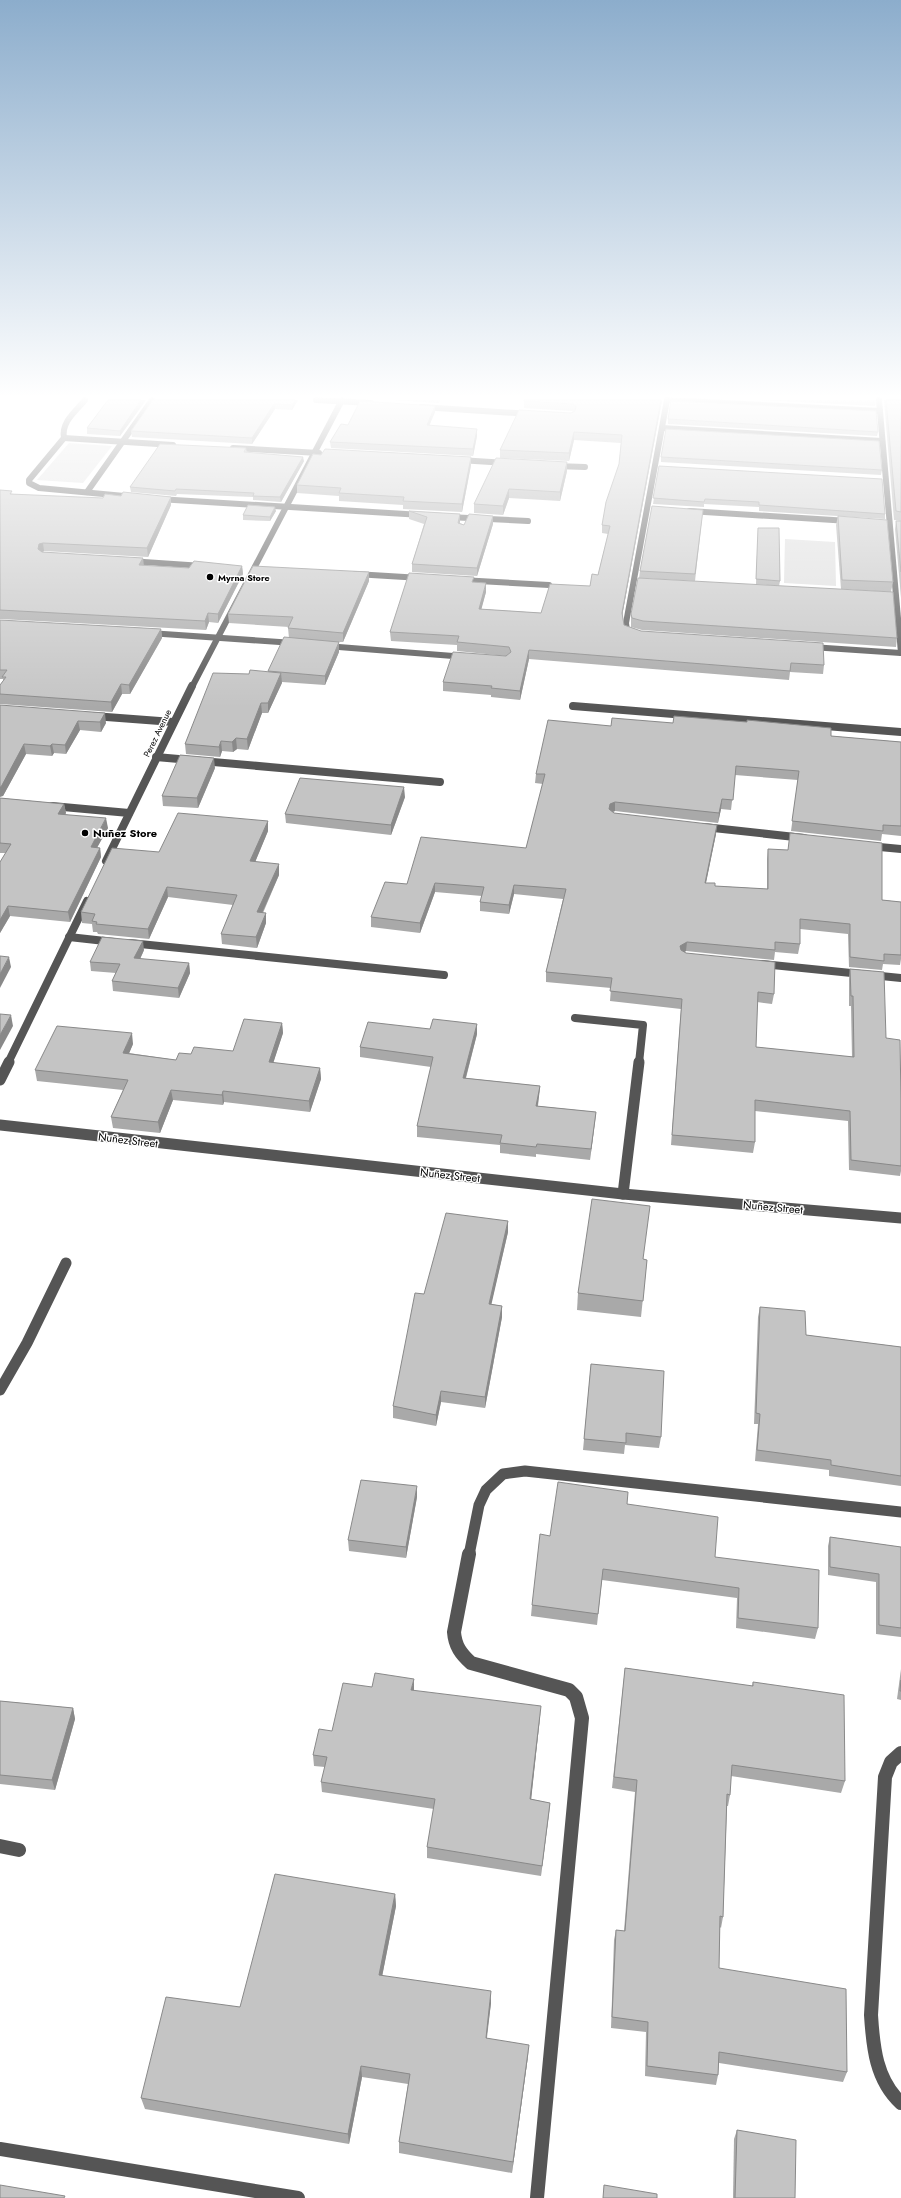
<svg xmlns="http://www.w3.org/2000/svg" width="901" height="2198" font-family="Jost,sans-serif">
<rect width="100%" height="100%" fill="#fff"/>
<!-- green -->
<g fill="#dcdcdc">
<polygon points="69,443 112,446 83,483 37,480"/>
<polygon points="785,539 835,542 836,586 784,583"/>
</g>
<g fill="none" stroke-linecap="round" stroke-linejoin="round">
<!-- minor-far3 -->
<g stroke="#555" stroke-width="6">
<path d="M85 400C76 411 61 422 64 438L29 480V483L39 488 135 497"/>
<polyline points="316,400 371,403"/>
<polyline points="667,400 880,411"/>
<polyline points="879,400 901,653"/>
<polyline points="421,407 531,414"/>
<polyline points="662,428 882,441"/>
<polyline points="64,438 173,445"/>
<polyline points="233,448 319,453"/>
<polyline points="459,460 507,463"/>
<polyline points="555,466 585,467"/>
<polyline points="87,492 152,400"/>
<polyline points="158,499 422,515"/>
<polyline points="689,511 849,521"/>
<polyline points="448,517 528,521"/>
<polyline points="129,561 203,566"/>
<polyline points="355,574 421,578"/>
<polyline points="461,580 549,585"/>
<polyline points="149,633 294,643"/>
<polyline points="634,633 627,631 626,623 667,400"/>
<polyline points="326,646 466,657"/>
<polyline points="811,647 901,653"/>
<polyline points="192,687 342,400"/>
</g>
<!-- minor-far2 -->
<g stroke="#555" stroke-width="8">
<polyline points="573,706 901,732"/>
<polyline points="93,716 173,722"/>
<polyline points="156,757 440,782"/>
<polyline points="52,806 129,813"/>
<polyline points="704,827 804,838"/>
<polyline points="869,846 901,849"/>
<polyline points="106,861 192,686"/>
<polyline points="69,937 114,942"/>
<polyline points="130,943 444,975"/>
<polyline points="762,964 901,978"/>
<polyline points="575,1018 643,1025 639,1063"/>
<polyline points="8,1063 87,901"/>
</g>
<!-- minor-far1 -->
<g stroke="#555" stroke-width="11">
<polyline points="0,1080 9,1062"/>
<polyline points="0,1125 623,1194 901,1218"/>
<polyline points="623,1194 639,1062"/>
<polyline points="0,1390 27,1343 66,1263"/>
<polyline points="469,1555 479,1505 486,1490 503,1474 525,1471 901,1512"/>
</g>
<!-- minor -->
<g stroke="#555" stroke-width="14">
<path d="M469 1554 454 1632C455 1646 461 1654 471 1663L569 1690 576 1697 582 1718 537 2198"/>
<path d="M901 1753 891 1762 885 1777 871 2015C873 2047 876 2080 901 2103"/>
<polyline points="0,1846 19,1850"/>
<polyline points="0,2149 298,2198"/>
</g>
</g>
<!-- wall -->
<g fill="#a9a9a9">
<polygon points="108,400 146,400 120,436 87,434 87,428"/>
<polygon points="153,400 298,400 292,410 275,409 252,444 132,437 131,431"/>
<polygon points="392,400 440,400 439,403"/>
<polygon points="524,400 662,400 622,616 624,625 641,631 824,665 823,674 790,672 789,680 529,659 520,700 491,697 491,695 443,691 443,682 506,656 457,651 457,645 391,641 390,632 474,582 486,592 481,609 541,613 590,586 598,575 608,534 602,533 602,525 619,464 621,443 574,440 569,461 500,458 500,450 573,412 572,411 524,408"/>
<polygon points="760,400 876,400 875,406"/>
<polygon points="884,400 901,400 901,521 894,520"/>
<polygon points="435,412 429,425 477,436 473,456 331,448 330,442 348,425"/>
<polygon points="668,419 878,432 877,436 668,424"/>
<polygon points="246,448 247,453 304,461 281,502 253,500 253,497 177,494 176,496 131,492 130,487"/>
<polygon points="661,457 882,470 881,475 661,462"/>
<polygon points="567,462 567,471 560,501 509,498 503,515 474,513 474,504"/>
<polygon points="471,465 462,512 403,509 403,505 339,501 339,496 297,493 297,485"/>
<polygon points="659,466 885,514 885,519 759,511 759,507 704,504 704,507 653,504"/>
<polygon points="0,490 13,494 171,505 148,557 44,551 43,552 143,565 189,568 242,566 243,574 218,623 209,622 206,630 0,619"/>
<polygon points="703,510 695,581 639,578 640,571"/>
<polygon points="276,511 270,521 243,520 243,515"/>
<polygon points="409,511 460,514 460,523 464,525 493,516 493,524 477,576 412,572 412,564 424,524 409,519"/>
<polygon points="838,516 893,582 891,592 841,589 836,525"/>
<polygon points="896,521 901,521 901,598 895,529"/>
<polygon points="758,528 780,581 779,586 756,584"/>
<polygon points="369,581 343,642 339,642 339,652 325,685 282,682 268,713 262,713 248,750 237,749 233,752 222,751 220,757 186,754 185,744 249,674 268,672 268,671 289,638 288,628 289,627 229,623 228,614"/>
<polygon points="631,614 897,638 896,647 642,630 631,627"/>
<polygon points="0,620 161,629 162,638 130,694 122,694 112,712 0,704 0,685 3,681 3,679 0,679"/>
<polygon points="0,705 106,723 101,732 80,730 66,754 54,753 52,756 26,754 3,796"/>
<polygon points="611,726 831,736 901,742 901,836 882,834 881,841 791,831 798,780 735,775 731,810 721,809 718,823 615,811 613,812 614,813 716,834 706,883 715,886 767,889 767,859 768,849 882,900 901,902 901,959 900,965 883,964 882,970 849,967 848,934 800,929 800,944 798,954 775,952 774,960 686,951 684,952 774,994 772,1004 757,1002 756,1047 852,1057 851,1006 849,1006 849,979 850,969 886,1038 901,1166 901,1171 900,1176 849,1170 848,1121 755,1111 755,1142 753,1153 671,1145 681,1009 610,1001 611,988 546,982 546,972 563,899 514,894 509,914 480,911 480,902 482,896 435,892 420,933 371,927 371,917 407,884 526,848 543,784 535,783 536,774"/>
<polygon points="215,768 198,808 163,806 162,796"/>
<polygon points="405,797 391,835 286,823 285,814"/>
<polygon points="0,798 64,804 66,813 65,814 108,828 97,847 100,848 101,857 70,922 10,916 0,933 0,862 6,853 0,853"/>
<polygon points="268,821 268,831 255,862 279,875 263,913 266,923 257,948 222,944 221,934 233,905 168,897 149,939 98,934 97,932 93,932 92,924 82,923 81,912 159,852"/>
<polygon points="144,950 140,959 189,963 190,973 179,998 113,991 112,981 116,973 91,971 90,962"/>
<polygon points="282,1023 283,1033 273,1063 320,1068 321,1079 310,1112 224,1102 223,1105 173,1100 160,1133 113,1128 111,1117 123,1090 37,1081 35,1070 133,1044 129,1053 176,1060 191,1054 233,1051"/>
<polygon points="477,1024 477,1034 466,1078 540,1086 538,1106 596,1112 590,1160 536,1154 536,1157 500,1153 500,1145 417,1137 417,1126 431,1067 360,1057 360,1047 430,1029"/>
<polygon points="508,1221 508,1232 491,1304 502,1306 502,1317 485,1408 441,1402 436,1426 393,1418 393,1406 424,1294"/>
<polygon points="647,1260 641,1317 577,1310 578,1293"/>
<polygon points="760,1307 806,1335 901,1347 901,1486 829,1476 829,1470 755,1461 758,1424 754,1424 758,1317"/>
<polygon points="591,1364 661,1437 659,1448 625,1445 624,1454 583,1450"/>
<polygon points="417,1497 406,1558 349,1551 348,1540"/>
<polygon points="627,1504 715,1557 818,1628 815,1639 736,1628 737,1598 602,1580 597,1625 531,1616 532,1605 550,1536"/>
<polygon points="830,1537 901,1547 901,1637 876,1634 876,1582 828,1575 828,1546"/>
<polygon points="625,1668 752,1686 753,1682 845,1781 841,1793 731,1776 730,1795 728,1806 727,1806 723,1917 721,1928 720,1927 719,1968 847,2072 843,2082 719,2063 718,2075 716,2085 645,2076 646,2032 611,2028 614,1940 616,1930 624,1931 635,1792 612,1788"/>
<polygon points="901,1669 901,1700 897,1699"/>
<polygon points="372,1687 414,1689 414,1691 540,1717 531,1799 550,1803 549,1813 541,1876 427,1858 427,1847 434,1809 322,1792 321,1782 325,1767 314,1766 313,1755 332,1731"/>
<polygon points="0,1701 73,1708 75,1719 55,1790 0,1784"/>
<polygon points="395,1894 396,1906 382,1976 491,2003 487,2038 528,2056 512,2173 399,2153 399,2142 408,2084 362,2077 349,2144 145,2109 141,2098 240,2007"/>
<polygon points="737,2130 795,2198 733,2198 734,2139"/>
</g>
<!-- shaded-wall -->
<g fill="#898989">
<polygon points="141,400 146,400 120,436 120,431"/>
<polygon points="295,400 298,400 292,410 292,405"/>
<polygon points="661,400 662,400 621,622 622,613"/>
<polygon points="274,404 275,409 252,444 252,438"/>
<polygon points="435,406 435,412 427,431 427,425"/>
<polygon points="477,429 477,436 473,456 473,449"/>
<polygon points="574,432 574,440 569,461 569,453"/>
<polygon points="303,457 304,461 281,502 280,497"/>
<polygon points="471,457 471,465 462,512 462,504"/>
<polygon points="567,462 567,471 560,501 560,492"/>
<polygon points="509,489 509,498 503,515 503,506"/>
<polygon points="171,497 171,505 148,557 147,548"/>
<polygon points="275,507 276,511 270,521 270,517"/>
<polygon points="460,514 460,522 458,531 458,523"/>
<polygon points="493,516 493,524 477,576 477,568"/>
<polygon points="43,543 44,551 40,553 38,549 39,544"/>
<polygon points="143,558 144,566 139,565"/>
<polygon points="242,566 243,574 218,623 218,614"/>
<polygon points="369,572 369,581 343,642 343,633"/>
<polygon points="486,583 486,592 479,618 479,609"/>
<polygon points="208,613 209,622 206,630 205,621"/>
<polygon points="161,629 162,638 130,694 129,685"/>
<polygon points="339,642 339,652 325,685 325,676"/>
<polygon points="529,650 529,659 520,700 520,691"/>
<polygon points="281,673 282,683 268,713 268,703"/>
<polygon points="121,684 122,694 112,712 111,702"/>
<polygon points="261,703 262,713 248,750 247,739"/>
<polygon points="105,713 106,723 101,732 100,722"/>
<polygon points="78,721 80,730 66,754 65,745"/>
<polygon points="236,738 237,749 233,752 232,742"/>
<polygon points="221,741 222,751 220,757 219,747"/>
<polygon points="24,744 26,754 3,796 0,797 0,787"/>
<polygon points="52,744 54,753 52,756 50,746"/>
<polygon points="214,758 215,768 198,808 197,798"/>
<polygon points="404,787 405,797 391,835 391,825"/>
<polygon points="722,799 721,809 718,823 719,813"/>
<polygon points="615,802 615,811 610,813 609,809 610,804"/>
<polygon points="64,804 66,813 60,824 58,814"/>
<polygon points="106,818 108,828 92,857 91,847"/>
<polygon points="268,821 268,831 251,872 250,861"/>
<polygon points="717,825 716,834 704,892 705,883"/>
<polygon points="100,848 101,857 70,922 68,912"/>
<polygon points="279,864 279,875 258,922 257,912"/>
<polygon points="435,883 435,892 420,933 420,923"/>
<polygon points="514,885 514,894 509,914 509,905"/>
<polygon points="167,887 168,897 149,939 148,929"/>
<polygon points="8,906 10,916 0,933 0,920"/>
<polygon points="266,913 266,923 257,948 256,937"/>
<polygon points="143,941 144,950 136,968 134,958"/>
<polygon points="687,942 686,951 679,956 680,946"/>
<polygon points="9,957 11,967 0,988 0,974"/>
<polygon points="189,963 190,973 179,998 178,988"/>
<polygon points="11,1015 13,1026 0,1050 0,1035"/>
<polygon points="282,1023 283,1033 270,1073 269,1062"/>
<polygon points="477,1024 477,1034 463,1088 463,1078"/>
<polygon points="132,1033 133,1044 125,1063 123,1053"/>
<polygon points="320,1068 321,1079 310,1112 309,1101"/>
<polygon points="540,1086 539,1096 536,1116 536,1106"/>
<polygon points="171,1090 173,1100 160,1133 158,1122"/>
<polygon points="223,1091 224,1102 223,1105 222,1095"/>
<polygon points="596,1112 595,1122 590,1160 591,1149"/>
<polygon points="508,1221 508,1232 489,1315 489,1304"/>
<polygon points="502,1306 502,1317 485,1408 485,1397"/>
<polygon points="441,1391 441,1402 436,1426 436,1415"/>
<polygon points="417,1486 417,1497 406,1558 406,1547"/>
<polygon points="414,1679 414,1689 412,1701 411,1690"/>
<polygon points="541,1706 540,1717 530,1810 530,1799"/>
<polygon points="73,1708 75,1719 55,1790 52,1780"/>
<polygon points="550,1803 549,1813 541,1876 542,1866"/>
<polygon points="395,1894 396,1906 380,1987 379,1975"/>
<polygon points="491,1991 491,2003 485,2049 486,2038"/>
<polygon points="529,2045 528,2056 512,2173 513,2162"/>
<polygon points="361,2066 362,2077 349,2144 348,2134"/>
</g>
<!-- building -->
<g fill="#c4c4c4" stroke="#898989">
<polygon points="108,400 141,400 120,431 87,428"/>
<polygon points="153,400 295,400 292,405 274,404 252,438 131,431"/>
<polygon points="524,400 661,400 622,613 624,625 641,631 823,643 824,665 791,663 790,671 529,650 520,691 491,688 492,686 443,682 453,652 506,656 511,652 509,647 457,642 459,636 390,632 409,573 474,577 472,582 486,583 479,609 541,613 550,584 590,586 592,574 598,575 610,526 602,525 606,502 619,464 622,435 574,432 569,453 500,450 519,410 571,413 575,411 576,406 572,404 524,401"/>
<polygon points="886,400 901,400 901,512 896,511"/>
<polygon points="360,401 435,406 427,425 477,429 473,449 330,442 341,424 348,425"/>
<polygon points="671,401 876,411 878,432 668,419"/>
<polygon points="666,429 879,441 882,470 661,457"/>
<polygon points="160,444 246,448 244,452 303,457 280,497 253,496 254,493 176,489 175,491 130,487"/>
<polygon points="325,449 471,457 462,504 403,501 404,497 339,493 341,488 297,485 313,454 321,455"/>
<polygon points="496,458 567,462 560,492 509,489 503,506 474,504"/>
<polygon points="659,466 882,479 885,514 759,505 759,502 705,499 704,502 653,498"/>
<polygon points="0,490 12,491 10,494 103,498 105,494 121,496 123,492 171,497 147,548 43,543 39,544 38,549 42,552 143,558 139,565 189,568 194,561 242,566 218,614 208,613 205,621 0,610"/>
<polygon points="248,505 275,507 270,517 243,515"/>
<polygon points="652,506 703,510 695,574 640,571"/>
<polygon points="409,511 460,514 458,523 464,525 469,514 493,516 477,568 412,564 427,517"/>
<polygon points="838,516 887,520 893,582 842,580"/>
<polygon points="896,521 901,521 901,572"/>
<polygon points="758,528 779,528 780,581 756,579"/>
<polygon points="253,566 369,572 343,633 288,628 293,617 228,614"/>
<polygon points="638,578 893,592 897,638 643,621 632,618 631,614"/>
<polygon points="0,620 161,629 129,685 121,684 111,702 0,694 0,685 6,677 2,677 7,670 0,670"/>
<polygon points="284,637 339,642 325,676 268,671"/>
<polygon points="250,670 281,673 268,703 261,703 247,739 236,738 232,742 221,741 219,747 185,744 213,673 249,674"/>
<polygon points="0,705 105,713 100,722 78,721 65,745 52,744 50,746 24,744 1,787 0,787"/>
<polygon points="674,716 747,722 747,720 831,728 831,736 901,742 901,826 883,825 883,831 792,821 799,771 736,766 733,800 722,799 719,813 615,802 610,804 609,809 614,813 717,825 705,883 715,883 715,886 768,889 768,849 788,850 790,833 882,843 882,900 901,902 901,955 884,954 884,961 850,957 850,924 800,919 800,944 775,942 775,950 687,942 680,946 681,950 686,953 775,962 774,994 758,992 756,1047 854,1057 853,996 851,996 850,969 884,972 886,1038 900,1040 901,1101 901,1166 851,1160 850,1111 755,1100 755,1142 672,1135 682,999 610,991 612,978 546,972 566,889 514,885 509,905 480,902 484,887 435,883 420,923 371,917 385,882 407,884 421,837 526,848 545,774 536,774 548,720 611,726 612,718 673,723"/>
<polygon points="180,755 214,758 197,798 162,796"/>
<polygon points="300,778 404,787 391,825 285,814"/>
<polygon points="0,798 64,804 58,814 106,818 91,847 100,848 68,912 8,906 0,920 0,862 11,844 0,843"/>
<polygon points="178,813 268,821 250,861 279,864 257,912 266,913 256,937 221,934 237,895 167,887 148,929 96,924 97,922 92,921 95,914 81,912 112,848 159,852"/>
<polygon points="102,937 143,941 134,958 189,963 178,988 112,981 120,964 90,962"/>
<polygon points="0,956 9,957 0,974"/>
<polygon points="0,1014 11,1015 0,1035"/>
<polygon points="244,1019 282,1023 269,1062 320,1068 309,1101 223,1091 222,1095 171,1090 158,1122 111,1117 128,1080 35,1070 57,1026 132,1033 123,1053 176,1060 179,1053 191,1054 194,1047 233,1051"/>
<polygon points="433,1019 477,1024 463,1078 540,1086 536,1106 596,1112 591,1149 537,1144 536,1147 500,1143 502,1135 417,1126 433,1057 360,1047 368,1022 430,1029"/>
<polygon points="592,1199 650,1206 643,1259 647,1260 643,1301 578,1293"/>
<polygon points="446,1213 508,1221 489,1304 502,1306 485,1397 441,1391 436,1415 393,1406 415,1293 424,1294"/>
<polygon points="760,1307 805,1311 806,1335 901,1347 901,1476 831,1465 831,1460 757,1450 760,1414 756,1413"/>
<polygon points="591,1364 664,1371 661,1437 626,1433 626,1443 584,1439"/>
<polygon points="361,1480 417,1486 406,1547 348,1540"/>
<polygon points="558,1482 628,1492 627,1504 718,1517 715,1557 819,1570 818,1628 738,1618 739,1588 603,1569 598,1614 532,1605 540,1534 550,1536"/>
<polygon points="830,1537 901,1547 901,1628 879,1625 879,1574 830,1567"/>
<polygon points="625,1668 753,1686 753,1682 844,1695 845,1781 732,1765 730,1795 727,1794 723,1917 720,1916 719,1968 846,1989 847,2072 719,2052 718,2075 647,2066 648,2022 612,2017 616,1930 625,1931 637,1780 614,1777"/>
<polygon points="375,1673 414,1679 411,1690 541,1706 530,1799 550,1803 542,1866 427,1847 435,1799 321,1782 327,1757 313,1755 319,1729 332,1731 343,1683 372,1687"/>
<polygon points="901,1680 901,1691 900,1691"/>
<polygon points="0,1701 73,1708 52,1780 0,1775"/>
<polygon points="275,1874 395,1894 379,1975 491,1991 486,2038 529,2045 513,2162 399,2142 410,2074 361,2066 348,2134 141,2098 166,1997 240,2007"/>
<polygon points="737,2130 796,2140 795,2198 735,2198"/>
<polygon points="0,2185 65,2196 64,2198 0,2198"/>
<polygon points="604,2185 657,2194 657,2198 603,2198"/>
</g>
<!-- sky -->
<linearGradient id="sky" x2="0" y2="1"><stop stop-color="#8cadcc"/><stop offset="0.56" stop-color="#fff"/><stop offset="1" stop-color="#fff" stop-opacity="0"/></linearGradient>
<rect width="901" height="708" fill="url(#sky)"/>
<!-- markers -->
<g fill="#000" stroke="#fff" stroke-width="1.5">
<circle cx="210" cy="577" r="4"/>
<circle cx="85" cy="833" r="4"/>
</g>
<g text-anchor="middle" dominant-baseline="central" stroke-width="3" stroke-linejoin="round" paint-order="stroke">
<!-- far-poi labels -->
<g font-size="9" font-weight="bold" fill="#000" stroke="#fff" text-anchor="start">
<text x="218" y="577">Myrna Store</text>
</g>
<!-- far-street labels -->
<g font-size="9" fill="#000" stroke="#fff">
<text transform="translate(157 733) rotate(-64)">Perez Avenue</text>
</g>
<!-- poi labels -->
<g font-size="11" font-weight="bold" fill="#000" stroke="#fff" text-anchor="start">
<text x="93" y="833">Nuñez Store</text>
</g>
<!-- street labels -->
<g font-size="11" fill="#000" stroke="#fff">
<text transform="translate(128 1140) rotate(7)">Nuñez Street</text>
<text transform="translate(450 1175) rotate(6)">Nuñez Street</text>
<text transform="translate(773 1207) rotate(5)">Nuñez Street</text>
</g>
</g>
</svg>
